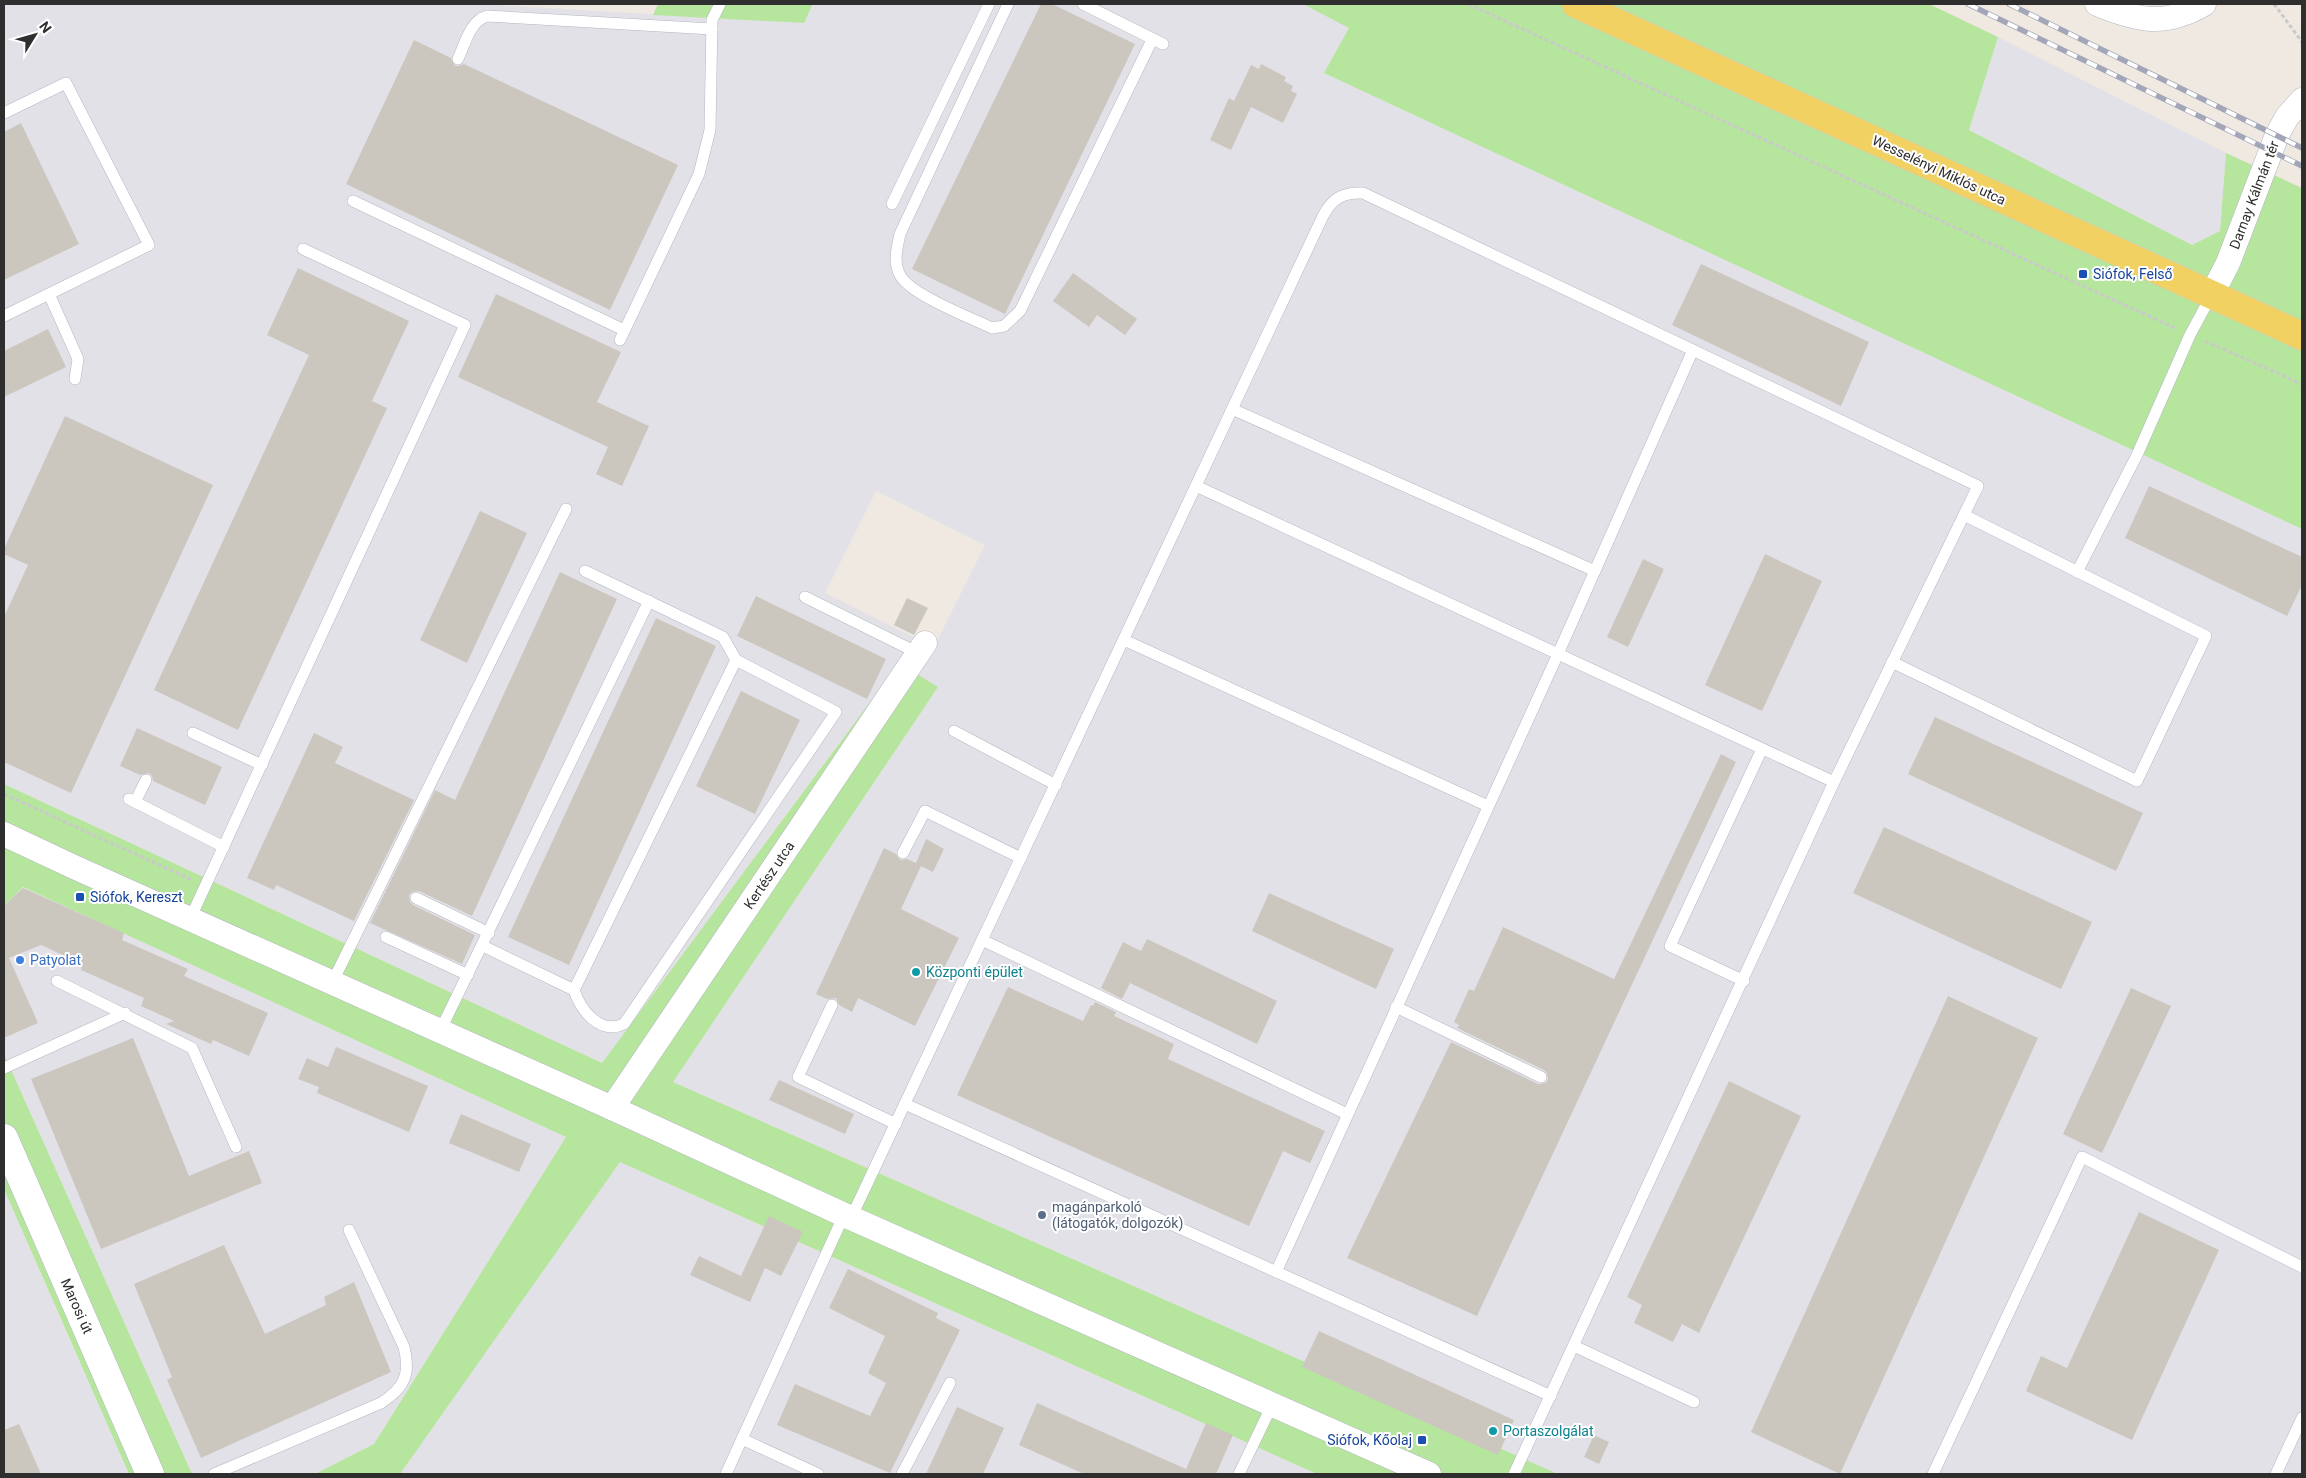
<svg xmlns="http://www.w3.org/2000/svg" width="2306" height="1478" font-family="Roboto,sans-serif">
<rect width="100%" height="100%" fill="#efe9e1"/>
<!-- industrial -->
<g fill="#e3e1e8" fill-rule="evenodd">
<path d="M4 4H477L804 23 814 4H1303L1350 27 1325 73 2302 529V1474H1558L673 1082 938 687 898 664 602 1063 4 784ZM876 491 985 545 934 647 825 593Z"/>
<polygon points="1998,37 2226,153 2220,231 2192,245 1969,130"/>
<polygon points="23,887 566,1137 374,1444 315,1474 192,1474 4,1054 4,906"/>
<polygon points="620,1162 1317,1474 400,1474"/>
<polygon points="4,1189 71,1343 129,1474 4,1474"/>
</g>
<!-- green -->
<g fill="#b6e59e">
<polygon points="658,4 813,4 804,23 653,15"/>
<polygon points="1303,4 1929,4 1998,37 1969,130 2192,245 2220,231 2226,153 2302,188 2302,529 1324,73 1349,28"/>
<polygon points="899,663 938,687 673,1082 1558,1474 1317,1474 620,1162 400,1474 315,1474 374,1444 566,1137 23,887 4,906 4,784 602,1063"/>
<polygon points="4,1054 192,1474 129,1474 4,1189"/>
</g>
<!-- building -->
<g fill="#cbc7bf">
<polygon points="1041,4 1052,4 1135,44 1005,314 912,269"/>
<polygon points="414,40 451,58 455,66 459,66 464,64 678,165 610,310 346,184"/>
<polygon points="1261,64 1286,77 1284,81 1293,86 1291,91 1297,94 1283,123 1251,107 1231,150 1210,140 1229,98 1234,101 1251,65 1259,69"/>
<polygon points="21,123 79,244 4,280 4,132"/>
<polygon points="1701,264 1869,342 1841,406 1672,325"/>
<polygon points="298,268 409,321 372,401 387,408 238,730 154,690 309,355 267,335"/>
<polygon points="1073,273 1137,319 1125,335 1097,315 1089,327 1053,301"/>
<polygon points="496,294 621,352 597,402 649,426 622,486 596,474 608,447 458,377"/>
<polygon points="48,329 66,367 4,397 4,351"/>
<polygon points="65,416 213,485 71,793 4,762 4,617 28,565 4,554 4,549"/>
<polygon points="2149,486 2302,557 2302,585 2287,616 2125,538"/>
<polygon points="480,511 527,533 467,663 420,640"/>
<polygon points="1765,554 1822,581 1762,711 1705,685"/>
<polygon points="1643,559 1664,569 1628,647 1607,637"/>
<polygon points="560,572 617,599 472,916 419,891 412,892 409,895 410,902 413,905 475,935 462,964 370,923 435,790 455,800"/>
<polygon points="756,596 886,659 867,699 737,636"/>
<polygon points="907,598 928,608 914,635 894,625"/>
<polygon points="656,618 716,646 569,965 508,937"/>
<polygon points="741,691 800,720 755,814 696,786"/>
<polygon points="1935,717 2143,813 2116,871 1908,774"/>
<polygon points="137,728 222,767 205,805 153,781 152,776 149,773 140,775 120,766"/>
<polygon points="314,733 343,747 335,763 414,800 354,921 276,885 274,890 247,878"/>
<polygon points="1721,754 1736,762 1477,1316 1347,1258 1451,1042 1538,1084 1545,1083 1548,1080 1547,1073 1544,1070 1457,1028 1459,1025 1454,1022 1469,989 1474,991 1503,927 1614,979"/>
<polygon points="1884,827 2092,922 2061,989 1853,893"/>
<polygon points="926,839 944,849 933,872 921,866 901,909 959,938 915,1026 858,998 852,1012 839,1005 836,998 827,999 816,994 884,848 896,854 900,860 907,859 918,864 916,863"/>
<polygon points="23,888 124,933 122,940 188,969 184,976 268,1013 249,1056 213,1040 211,1044 166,1024 174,1021 141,1006 144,998 81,970 82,964 41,945 9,958 38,1023 4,1038 4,906"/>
<polygon points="1269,893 1394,949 1376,989 1252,931"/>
<polygon points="1147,939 1277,1001 1257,1044 1130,983 1122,999 1101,988 1123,942 1141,951"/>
<polygon points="1008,987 1083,1021 1091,1005 1093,1006 1095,1002 1116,1012 1114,1016 1174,1044 1168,1059 1325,1131 1310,1163 1283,1151 1249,1226 957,1095"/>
<polygon points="2131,988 2171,1006 2102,1153 2063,1134"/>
<polygon points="1948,996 2038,1038 1840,1474 1751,1432"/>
<polygon points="133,1038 189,1176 249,1151 262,1183 101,1249 31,1079"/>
<polygon points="336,1047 428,1086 409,1132 317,1093 319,1087 298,1079 307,1058 328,1067"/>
<polygon points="779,1080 854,1114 845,1134 769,1100"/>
<polygon points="1729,1081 1801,1116 1699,1333 1682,1324 1673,1342 1634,1323 1642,1305 1627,1297"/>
<polygon points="461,1114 531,1144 519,1172 449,1143"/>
<polygon points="2139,1212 2219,1250 2132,1440 2026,1391 2041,1356 2067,1368"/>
<polygon points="769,1216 803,1232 781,1276 765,1268 750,1302 690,1275 699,1256 741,1276"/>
<polygon points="224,1245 265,1334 326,1305 324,1297 354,1282 391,1372 201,1458 167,1380 172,1377 134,1284"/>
<polygon points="848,1269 938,1313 936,1318 960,1330 890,1473 777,1425 795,1384 870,1416 886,1383 868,1373 885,1336 829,1308"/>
<polygon points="1319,1331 1514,1420 1498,1455 1302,1367"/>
<polygon points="1037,1403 1186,1469 1206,1423 1233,1435 1216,1474 1084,1474 1019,1445"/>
<polygon points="957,1407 1004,1428 983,1474 926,1474"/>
<polygon points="19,1424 41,1474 4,1474 4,1430"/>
<polygon points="1594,1435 1609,1442 1599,1464 1584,1457"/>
</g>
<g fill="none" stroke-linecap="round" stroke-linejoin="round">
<defs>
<g id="service">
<path d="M1008 4 900 234C897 248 893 262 900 275 909 294 971 318 992 328L1004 326 1020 311 1152 40"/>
<polyline points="1083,4 1163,44"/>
<path d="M458 59C465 44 470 21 487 16L712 29"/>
<polyline points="4,113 66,83 149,245 4,316"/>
<polyline points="353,201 624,330"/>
<polyline points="892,204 989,4"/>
<polyline points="49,294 78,359 75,379"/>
<polyline points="620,340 699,174 710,130 712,20 720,4"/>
<polyline points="1232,409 1595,571"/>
<polyline points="1196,486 1834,782"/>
<polyline points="2077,572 2137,455 2190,335 2212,294"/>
<polyline points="805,597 918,653"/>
<polyline points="1124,640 1488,806"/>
<polyline points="1892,662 2137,781 2206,636 1964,515"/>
<polyline points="954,731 1056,785"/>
<polyline points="193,733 262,765"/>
<polyline points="129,799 224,847"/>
<polyline points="135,802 146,780"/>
<polyline points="903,853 925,811 1021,858"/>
<polyline points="416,898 489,933"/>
<polyline points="190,919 465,325 303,249"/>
<polyline points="386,937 468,975"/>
<polyline points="982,940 1347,1114"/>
<path d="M483 946 574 990C581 1011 600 1035 624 1024L836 712 736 660 723 637 585 571"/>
<polyline points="57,981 192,1048 236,1147"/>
<polyline points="1744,981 1670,946 1762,749"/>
<polyline points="332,983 566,509"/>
<polyline points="574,990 736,660"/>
<polyline points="832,1005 798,1077 896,1124"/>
<polyline points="1396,1007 1541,1077"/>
<polyline points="440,1031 649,601"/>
<polyline points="4,1068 125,1013"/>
<polyline points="905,1104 1551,1396"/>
<path d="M851 1218 1323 216C1332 199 1342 192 1363 193L1978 486 1834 782 1514 1474"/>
<polyline points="1276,1272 1558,654 1693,350"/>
<polyline points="1574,1346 1694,1402"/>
<polyline points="742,1439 818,1474"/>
<path d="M214 1474 381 1403C404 1388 411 1375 404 1347L349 1230"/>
<polyline points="726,1474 844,1215"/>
<polyline points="902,1474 950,1383"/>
<polyline points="1239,1474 1272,1405"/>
<polyline points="1933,1474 2082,1157 2302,1267"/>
<polyline points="2276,1474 2302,1418"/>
</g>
<g id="minor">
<path d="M2097 4C2138 21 2165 27 2204 4"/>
<polyline points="2212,294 2228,263 2277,135 2287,117 2302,100"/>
<polyline points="4,834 74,867 612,1108 851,1218 1429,1474"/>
<polyline points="612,1108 925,643"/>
</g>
<polyline id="tertiary" points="4,1138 150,1474"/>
<polyline id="primary" points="1576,4 2302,336"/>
</defs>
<!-- service casing -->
<use href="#service" stroke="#b4b7c1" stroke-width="12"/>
<!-- minor casing -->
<use href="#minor" stroke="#b4b7c1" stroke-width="25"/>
<!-- tertiary casing -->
<use href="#tertiary" stroke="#b4b7c1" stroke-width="29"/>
<!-- primary casing -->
<use href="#primary" stroke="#c9c9c9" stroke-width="29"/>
<!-- path -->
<g stroke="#c9c9c9" stroke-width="3" stroke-dasharray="4 2.5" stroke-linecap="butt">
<polyline points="1468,4 2177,329"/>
<polyline points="2274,4 2302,42"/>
<polyline points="2205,341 2302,384"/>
<polyline points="4,794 192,880"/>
</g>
<!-- service -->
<use href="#service" stroke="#fff" stroke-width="11"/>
<!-- minor -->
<use href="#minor" stroke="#fff" stroke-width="24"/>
<!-- tertiary -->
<use href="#tertiary" stroke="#fff" stroke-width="28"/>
<!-- primary -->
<use href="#primary" stroke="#f2d163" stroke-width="28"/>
<defs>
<g id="rail">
<polyline points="1968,4 2302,166"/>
<polyline points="2009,4 2302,148"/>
</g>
</defs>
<!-- rail casing -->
<use href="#rail" stroke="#a3a6b8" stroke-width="5.5"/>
<!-- rail -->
<use href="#rail" stroke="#fff" stroke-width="4" stroke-dasharray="11" stroke-linecap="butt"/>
</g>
<!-- markers -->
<g fill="#1a4fb4" stroke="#fff" stroke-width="2">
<rect x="2078" y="269" width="10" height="10" rx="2.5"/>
<rect x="75" y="892" width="10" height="10" rx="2.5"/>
<rect x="1417" y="1435" width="10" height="10" rx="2.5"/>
</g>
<circle fill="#3f7fe0" stroke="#fff" stroke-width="2" cx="20" cy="960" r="5"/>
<g fill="#0f9aa8" stroke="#fff" stroke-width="2">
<circle cx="916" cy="972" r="5"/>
<circle cx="1493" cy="1431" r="5"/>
</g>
<circle fill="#5c6f8a" stroke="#fff" stroke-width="2" cx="1042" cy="1215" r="5"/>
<g text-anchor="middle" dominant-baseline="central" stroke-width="4" stroke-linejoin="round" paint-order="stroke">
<!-- street labels -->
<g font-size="14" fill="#2e2e2e" stroke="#fff">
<text transform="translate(1939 170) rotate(25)">Wesselényi Miklós utca</text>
<text transform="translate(2254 195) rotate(-69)">Darnay Kálmán tér</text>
<text transform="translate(769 875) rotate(-56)">Kertész utca</text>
<text transform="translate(77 1306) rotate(66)">Marosi út</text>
</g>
<!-- transit labels -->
<g font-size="14" fill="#164399" stroke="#fff" text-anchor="start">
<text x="2093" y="274">Siófok, Felső</text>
<text x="90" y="897">Siófok, Kereszt</text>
<text x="1412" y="1440" text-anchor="end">Siófok, Kőolaj</text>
</g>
<!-- shop labels -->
<g font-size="14" fill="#366cbe" stroke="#fff" text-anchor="start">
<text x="30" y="960">Patyolat</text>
</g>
<!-- culture labels -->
<g font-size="14" fill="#0d838f" stroke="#fff" text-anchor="start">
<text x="926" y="972">Központi épület</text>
<text x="1503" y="1431">Portaszolgálat</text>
</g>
<!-- service labels -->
<g font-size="14" fill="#4e5e75" stroke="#fff" text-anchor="start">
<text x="1052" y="1207">magánparkoló<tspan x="1052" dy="16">(látogatók, dolgozók)</tspan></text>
</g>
</g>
<!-- border -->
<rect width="2306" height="1478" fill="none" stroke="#2e2e2e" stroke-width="10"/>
<!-- north arrow -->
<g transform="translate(35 35) rotate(53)" stroke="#ffffff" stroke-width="4" paint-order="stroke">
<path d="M0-4L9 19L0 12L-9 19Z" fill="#2e2e2e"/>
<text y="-8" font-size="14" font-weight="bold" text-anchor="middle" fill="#2e2e2e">N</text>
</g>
</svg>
